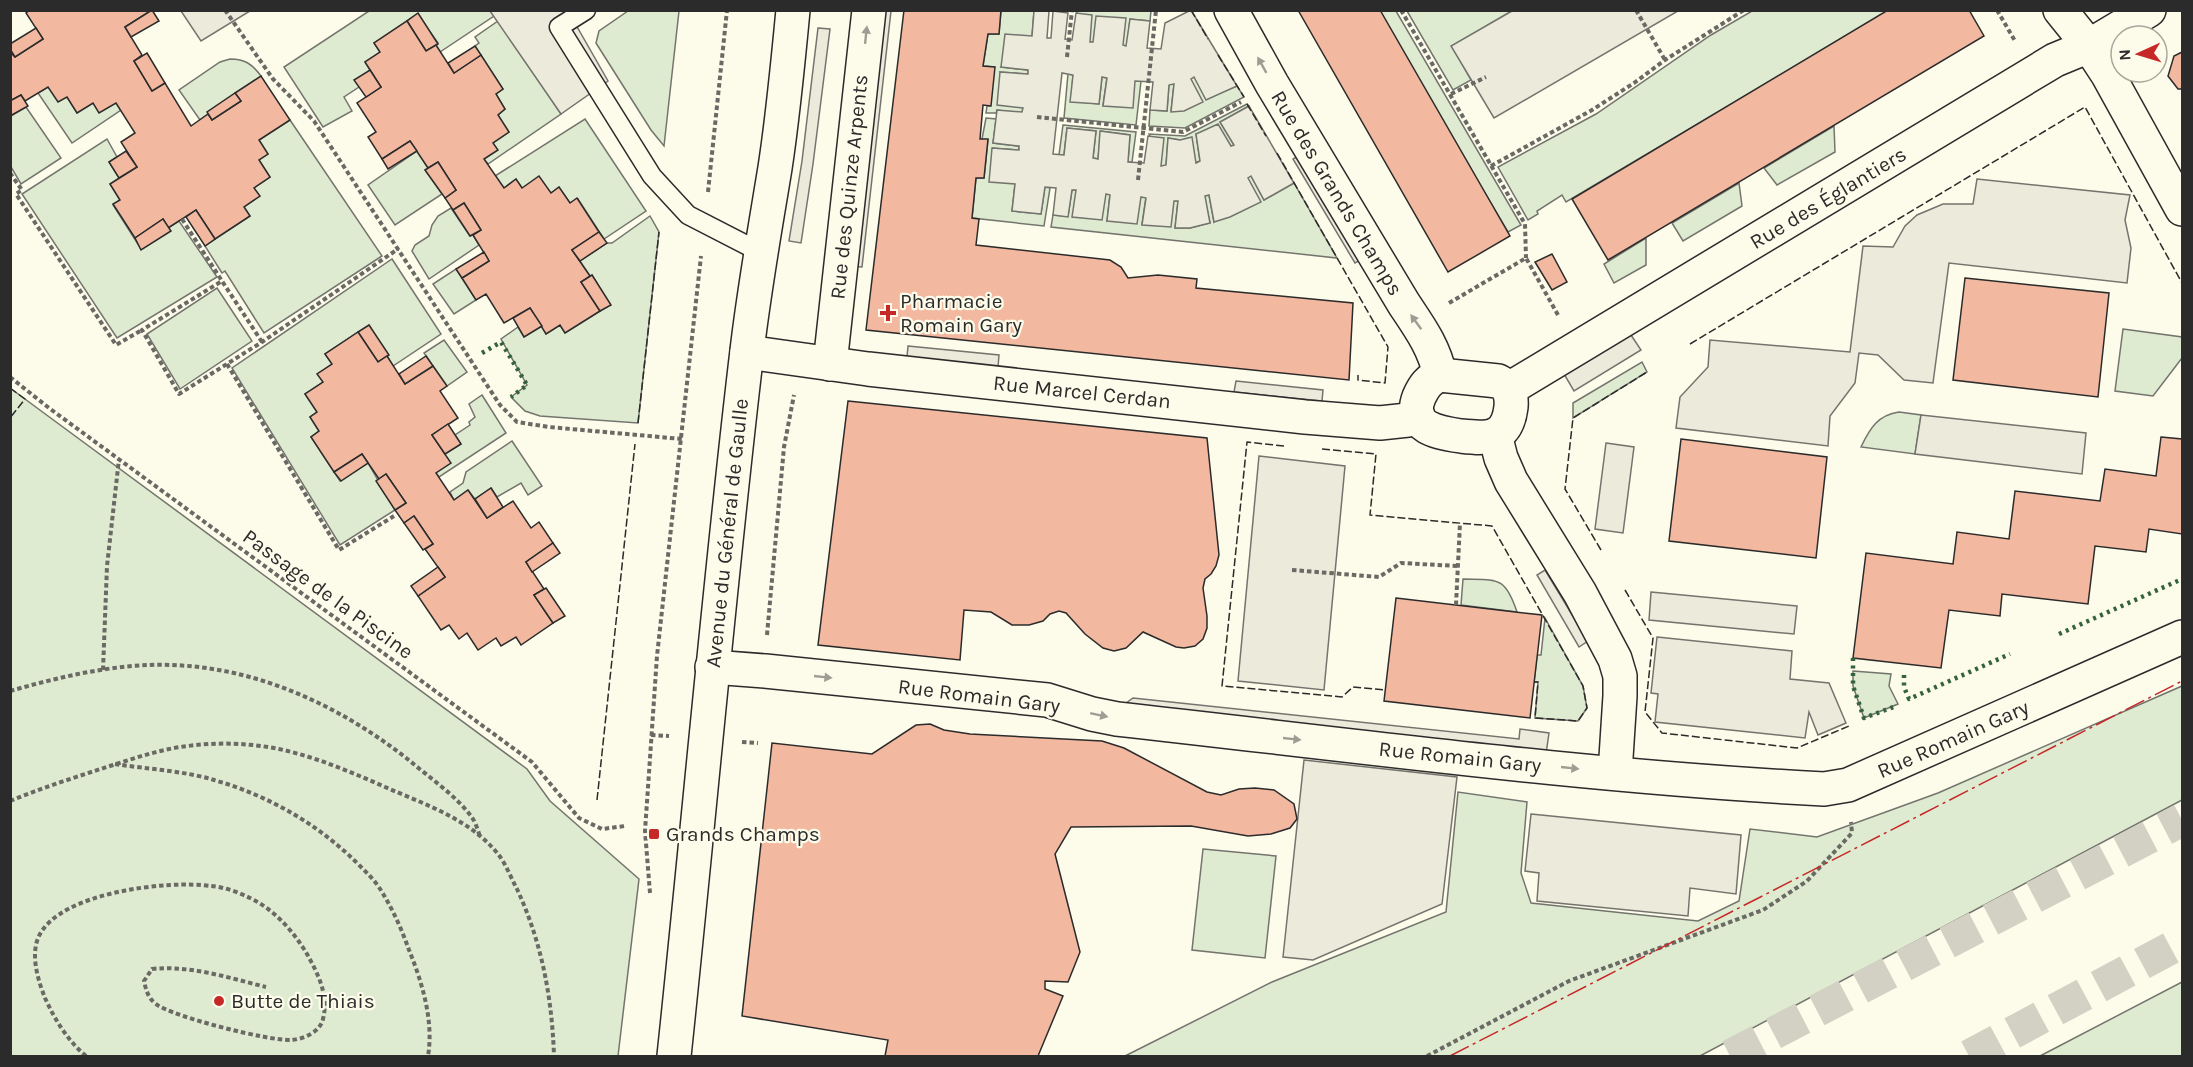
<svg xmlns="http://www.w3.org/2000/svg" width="2193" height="1067" font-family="Karla,sans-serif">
<rect width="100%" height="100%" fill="#fdfbea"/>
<!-- green -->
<g fill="#deebd1" stroke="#74746e" stroke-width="1.5">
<polygon points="490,10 494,16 440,52 436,45 438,43 417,14 374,43 380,52 365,62 370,70 359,87 344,97 352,111 323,127 284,67 369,11"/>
<polygon points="1076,10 1151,11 1150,21 1130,19 1127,46 1089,42"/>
<polygon points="628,11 679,11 664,146 651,130 596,43 599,31"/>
<polygon points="1001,11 1034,11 1032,36 1001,67 1028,70 1028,74 1000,72 1023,108 1022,113 997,110 996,113 986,113 987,106 990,106 994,67 983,66 988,34 999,34"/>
<polygon points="1376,11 1396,11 1521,225 1508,232"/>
<polygon points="1407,11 1512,11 1452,46 1471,80 1453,90"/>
<polygon points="1752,11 1888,11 1566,202 1562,195 1537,211 1538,214 1528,220 1498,167 1596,114 1711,35"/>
<polygon points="498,21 561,114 488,164 484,159 497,150 493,143 509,132 498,115 505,109 496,94 503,89 475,46 479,43 475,37"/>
<path d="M230 59C245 59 252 64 261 76L200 120 179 90 220 62Z"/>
<polygon points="1068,74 1073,75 1071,101 1099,104 1102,77 1107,78 1103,105 1135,80 1141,81 1136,125 1064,118"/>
<polygon points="1195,77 1206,99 1237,86 1244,97 1185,128 1149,126 1150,110 1167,111 1169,84 1174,84 1171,111 1191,78"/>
<polygon points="48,87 67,97 77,113 93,103 116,103 121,110 72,143 38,93"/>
<polygon points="1247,104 1249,106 1220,122 1234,145 1231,146 1196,134 1200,161 1195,163 1180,140 1168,138 1166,166 1161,166 1149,134 1185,136"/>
<polygon points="26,107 61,158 21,184 11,167 11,116"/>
<polygon points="986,118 996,119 993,143 1019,146 1019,150 993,148 1015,184 1012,211 1041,214 1045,187 1050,188 1044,226 972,218 976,178 984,178 988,140 982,139"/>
<polygon points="585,119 646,211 604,239 578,199 570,203 559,187 551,193 522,188 516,179 504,188 495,176"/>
<polygon points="290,120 382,256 264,333 225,271 222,273 205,246 250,216 244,207 259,196 254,188 270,177 259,160 268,154 259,140"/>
<polygon points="1063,125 1136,132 1132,162 1128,162 1130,135 1101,131 1098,159 1093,158 1096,131 1067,128 1064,155 1059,155"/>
<polygon points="1834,126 1835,152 1777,185 1764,168"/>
<polygon points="107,139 117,157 109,162 119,178 110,184 120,200 113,205 141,249 170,231 168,228 179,221 217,277 117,338 22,194"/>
<polygon points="417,151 428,168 425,170 442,194 395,225 368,185"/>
<polygon points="1251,176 1264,200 1294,183 1337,258 1051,227 1053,215 1068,216 1072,190 1077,190 1073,217 1106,194 1110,194 1107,221 1141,197 1146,197 1142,224 1174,201 1178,201 1175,228 1190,228 1210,223 1204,196 1209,195 1214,222 1248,177"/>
<polygon points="1739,183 1742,206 1683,241 1672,223"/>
<polygon points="451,208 470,236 473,235 479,245 429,279 412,251 415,245 429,236 432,225 438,216"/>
<polygon points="650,216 659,232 638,423 540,416 525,411 511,397 527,385 501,339 518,327 524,337 542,326 546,334 560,325 565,333 610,305 592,275 590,276 580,261 607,243 612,243"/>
<polygon points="1646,238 1646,265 1614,283 1604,264"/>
<polygon points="392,259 441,334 393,366 369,325 325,354 332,364 318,374 323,382 305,394 317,412 310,417 319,431 311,437 340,481 368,463 395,510 340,545 232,368"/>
<polygon points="456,269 476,300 454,314 433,284"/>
<polygon points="217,288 252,341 180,389 147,334"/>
<polygon points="2123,329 2182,337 2182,358 2153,396 2115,391"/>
<polygon points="444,340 467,372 447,386 424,353"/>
<polygon points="1642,362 1647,372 1573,418 1573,403"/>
<polygon points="10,388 527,769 550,801 639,879 618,1056 11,1056"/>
<polygon points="482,395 506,433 439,477 436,473 445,454 461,444 455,435 470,425 469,422 475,417 469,404"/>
<path d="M1899 412 1921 415 1915 454 1861 447C1870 428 1878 415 1899 412Z"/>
<polygon points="512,441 542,486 528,495 521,483 497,497 491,488 475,499 468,490 454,500 450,492 463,483 466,472"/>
<path d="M1463 579C1498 580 1505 576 1517 612L1461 605Z"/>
<polygon points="1545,618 1583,686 1587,708 1578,721 1535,718 1538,682 1534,682 1537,655 1541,655"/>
<polygon points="1853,671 1891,674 1889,686 1898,704 1864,718 1853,686"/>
<polygon points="2182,686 2182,800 1700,1056 1125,1056 1272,982 1446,912 1458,792 1527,802 1521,873 1531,903 1698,921 1739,901 1750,829 1817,837 1938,793"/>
<polygon points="1203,849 1276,856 1265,958 1192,950"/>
<polygon points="2182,982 2182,1056 2040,1056"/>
</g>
<!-- parking -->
<g fill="#eceadb" stroke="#74746e" stroke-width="1.5">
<polygon points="1191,10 1237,86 1206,100 1194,77 1191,79 1203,102 1184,111 1171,112 1174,84 1169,85 1167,111 1150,110 1153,82 1135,81 1133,108 1103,106 1107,78 1102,77 1099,104 1070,102 1073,75 1062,73 1053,154 1064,155 1067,128 1096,131 1093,158 1098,159 1100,131 1130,135 1128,162 1144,163 1148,136 1164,138 1161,166 1166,165 1168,138 1180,140 1192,137 1196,163 1200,161 1196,134 1218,124 1231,146 1234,145 1220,122 1249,106 1294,183 1264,200 1251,176 1248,178 1261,202 1230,217 1214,222 1209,195 1205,196 1210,223 1190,228 1175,228 1178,201 1174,201 1171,227 1142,225 1146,198 1141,197 1137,224 1107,221 1110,195 1106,194 1102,220 1072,217 1076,190 1072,190 1068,217 1053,215 1056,188 1045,187 1041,214 1012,211 1015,184 989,182 992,148 1019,150 1019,146 993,143 997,110 1022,112 1023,108 997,105 1000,72 1028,74 1028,70 1001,67 1005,34 1032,36 1034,11 1049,11 1047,38 1051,38 1053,11 1068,13 1065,39 1072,40 1076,13 1092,15 1090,42 1093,42 1096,16 1126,18 1123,45 1126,46 1130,19 1150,21 1147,48 1161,49 1165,23"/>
<polygon points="181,11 250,11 201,41"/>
<polygon points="490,11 568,11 608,81 561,114"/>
<polygon points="878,11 891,11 862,267 849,266"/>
<polygon points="1512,11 1512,10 1678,11 1494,118 1451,46"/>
<polygon points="818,28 830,29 813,164 801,243 789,241 802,161"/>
<polygon points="1302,154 1364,258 1355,263 1293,159"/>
<polygon points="1977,179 2130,195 2125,220 2131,248 2127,283 1949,263 1933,383 1904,380 1878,355 1859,353 1855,383 1830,416 1828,446 1676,428 1680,397 1708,367 1710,340 1850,352 1863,246 1893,247 1905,226 1917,215 1943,204 1973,204"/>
<polygon points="1631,335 1641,350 1574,391 1564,374"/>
<polygon points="908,346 999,355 998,367 907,357"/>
<polygon points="1236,381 1323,390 1322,401 1234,392"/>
<polygon points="1921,415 2086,433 2082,474 1915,454"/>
<polygon points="1606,443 1634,447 1623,533 1595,529"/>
<polygon points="1259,456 1345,466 1324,690 1238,681"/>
<polygon points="1545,570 1588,641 1579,647 1537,575"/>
<polygon points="1651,592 1797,606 1794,634 1649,620"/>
<polygon points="1657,637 1792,651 1790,679 1829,683 1846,723 1818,735 1809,712 1805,738 1655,722 1658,694 1651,693"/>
<polygon points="1133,698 1519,739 1520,729 1549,733 1546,754 1122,706"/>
<polygon points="1304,760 1457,777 1442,904 1313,960 1283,957"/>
<polygon points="1531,814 1741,835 1736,894 1690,888 1688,916 1537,901 1539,873 1525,871"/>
</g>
<!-- building -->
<g fill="#f2b8a0" stroke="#2b2b2b" stroke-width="1.5">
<polygon points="30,10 152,10 125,27 142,55 134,61 152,91 165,83 191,126 208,114 212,120 241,101 235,93 261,76 290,120 259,140 268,154 259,160 270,177 254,188 260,196 244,207 250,216 215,239 196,210 168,228 163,219 135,238 113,204 120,200 110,184 137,167 121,142 135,133 116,103 99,113 93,103 77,113 67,97 58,102 48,87 25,101 21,95 10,101 10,52 15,57 43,39 26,13"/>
<polygon points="152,10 159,21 131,37 125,27"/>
<polygon points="904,10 1001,10 999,34 988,34 983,66 995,67 991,106 983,105 980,139 988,139 984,178 976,178 972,218 979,219 976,245 1110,260 1121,267 1128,278 1158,275 1197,279 1196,288 1353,303 1349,380 866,330"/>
<polygon points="1298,10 1380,10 1510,236 1448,272"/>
<polygon points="1888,10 1969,10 1984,36 1608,260 1572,199"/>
<polygon points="418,13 438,44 426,51 407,21"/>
<polygon points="407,21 426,51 436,45 454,73 481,55 503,89 496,94 505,109 498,115 509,132 493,143 498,150 484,159 504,188 516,179 522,188 539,176 551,193 559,187 570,203 577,198 599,232 572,250 590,276 581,282 600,311 565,333 560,325 546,334 530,308 504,323 486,294 476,300 462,278 489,261 473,235 481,230 464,203 453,210 445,198 456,190 438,162 428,168 410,141 382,159 368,137 376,132 357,103 381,87 365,62 380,52 374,43"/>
<polygon points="36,28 43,39 15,57 10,49 10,44"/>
<polygon points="475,46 481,55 454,73 448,63"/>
<polygon points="2182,52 2182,89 2178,89 2168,76 2174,56"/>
<polygon points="147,53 165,83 152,91 134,61"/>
<polygon points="370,70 381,87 366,97 354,80"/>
<polygon points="235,93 241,101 212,120 207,112"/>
<polygon points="21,95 28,106 10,116 10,101"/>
<polygon points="410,141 417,151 388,169 382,159"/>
<polygon points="126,151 137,167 119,178 109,162"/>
<polygon points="438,162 456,190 445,198 425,170"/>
<polygon points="464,203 481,230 470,236 453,210"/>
<polygon points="196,210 215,239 205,246 186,217"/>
<polygon points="163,219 171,231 141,250 135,238"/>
<polygon points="599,232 607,243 580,261 572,250"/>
<polygon points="484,252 489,261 462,278 456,269"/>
<polygon points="1552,254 1567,282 1552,290 1535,262"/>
<polygon points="592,275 611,305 600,311 581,282"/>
<polygon points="1965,278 2109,293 2098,397 1953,380"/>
<polygon points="530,308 542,326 524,337 513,318"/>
<polygon points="369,325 389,355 378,362 358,332"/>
<polygon points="358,332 378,362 387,356 405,384 433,366 447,386 440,391 458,418 432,435 451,463 436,473 454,500 468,490 487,518 513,501 531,528 539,522 553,543 526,562 544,589 534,595 553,623 521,645 516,637 501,646 496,638 478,650 467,633 459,639 449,625 441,630 418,596 445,577 425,549 433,544 414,516 404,523 395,510 406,503 386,474 379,479 362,454 334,472 311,437 319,431 310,417 317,412 305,394 323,382 317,374 332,364 325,354"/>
<polygon points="426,356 433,366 405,384 399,374"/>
<polygon points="848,401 1207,438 1219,555 1216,566 1211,574 1205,579 1203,588 1207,616 1207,628 1203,639 1195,646 1184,648 1176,647 1143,632 1126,648 1114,651 1103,648 1085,634 1066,613 1059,611 1050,614 1043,621 1029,625 1012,625 991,612 964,610 960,660 818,645"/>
<polygon points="448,424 461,444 445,454 432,435"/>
<polygon points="2161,437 2182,439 2182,534 2149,529 2146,552 2095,546 2088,604 2002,594 2000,616 1949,610 1941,668 1853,658 1866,553 1953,564 1957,532 2009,539 2015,491 2100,501 2105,469 2156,476"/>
<polygon points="1681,439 1827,457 1816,558 1669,541"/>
<polygon points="362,454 368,463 341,481 334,472"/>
<polygon points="386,474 406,503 395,510 376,481"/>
<polygon points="491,488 503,507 487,518 475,499"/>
<polygon points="414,516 433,544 423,550 404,523"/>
<polygon points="553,543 560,553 532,572 526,562"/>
<polygon points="438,567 445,577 418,596 411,586"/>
<polygon points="546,588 565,616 553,623 534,595"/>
<polygon points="1396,598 1542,615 1530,718 1384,701"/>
<polygon points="930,724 944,730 970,734 1102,741 1124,748 1207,792 1221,795 1239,789 1255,788 1274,790 1294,804 1297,819 1290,828 1271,834 1248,836 1191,826 1071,827 1055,854 1080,952 1068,982 1045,981 1045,989 1063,996 1038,1056 885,1056 888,1040 742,1016 772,743 872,754 916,725"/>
</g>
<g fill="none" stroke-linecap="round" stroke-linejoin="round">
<!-- motorway-tunnel -->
<g stroke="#d3d1c4" stroke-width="33" stroke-dasharray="33 16" stroke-linecap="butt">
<polyline points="1730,1056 2182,820"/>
<polyline points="1969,1056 2182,942"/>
</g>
<defs>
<polyline id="service" points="586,10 559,27 652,176 688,215 760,252"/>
<g id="minor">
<path d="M1231 10 1272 84 1404 304C1420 328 1434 347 1440 375"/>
<polyline points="2060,10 2089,46 2108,75 2182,209"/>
<polyline points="747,352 868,369 1305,417 1380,423 1408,420 1418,416"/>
<polyline points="830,364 869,10"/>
<path d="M1440 375 1498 381C1509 386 1512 395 1511 407 1507 440 1488 439 1461 436 1439 433 1407 428 1419 397 1424 386 1429 379 1440 375Z"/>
<polyline points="1509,389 2055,60 2089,46 2149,10"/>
<polyline points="1495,435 1501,458 1511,481 1580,593 1615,659 1620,676 1620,696 1615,773"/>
<path d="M712 667 765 671 1047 700 1092 714 1117 719C1352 745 1588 777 1824 789L1848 785 2182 637"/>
</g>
<path id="secondary" d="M674 1056C699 821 719 586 747 351 754 290 765 229 775 168 783 116 788 63 793 10"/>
</defs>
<!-- service casing -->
<use href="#service" stroke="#2b2b2b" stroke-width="21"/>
<!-- minor casing -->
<use href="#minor" stroke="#2b2b2b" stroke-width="36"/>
<!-- secondary casing -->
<use href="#secondary" stroke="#2b2b2b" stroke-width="36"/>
<!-- path -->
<g stroke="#6a6964" stroke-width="4" stroke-dasharray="4.5 3" stroke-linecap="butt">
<polyline points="225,10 273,79 314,121 500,405 517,422 549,427 682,439"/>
<polyline points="1401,10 1525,224 1526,258"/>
<polyline points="1636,10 1665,60"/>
<polyline points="1997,10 2015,41"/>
<polyline points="1067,57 1072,10"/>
<polyline points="1451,94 1486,77"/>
<polyline points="1037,117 1183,132 1241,102"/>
<polyline points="1491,166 1592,110 1634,83 1665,60 1744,10"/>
<polyline points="10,173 22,190 16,194 116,345 142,330"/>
<polyline points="1138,180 1156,10"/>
<polyline points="708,192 727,10"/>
<polyline points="182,219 222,281"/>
<polyline points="1449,303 1526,258 1558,315"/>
<polyline points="262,342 222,281 142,330 179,394 262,342 398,249"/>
<polyline points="227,364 339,550 394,516"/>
<polyline points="10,377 49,408 532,762 579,818 602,829 625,826"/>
<polyline points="1292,570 1379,577 1401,563 1458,566"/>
<polyline points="1456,605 1460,523"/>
<polyline points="767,635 784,447 794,395"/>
<polyline points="103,670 107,566 119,459"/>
<path d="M10 691C63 676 118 663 172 665 260 668 342 707 410 761 430 778 455 795 471 816 475 821 478 830 480 837"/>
<polyline points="651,735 669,736"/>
<polyline points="742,742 758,743"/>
<path d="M115 764C147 769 185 771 214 780 267 795 316 823 355 861 365 871 375 880 382 892 393 910 402 930 409 950 422 982 434 1021 428 1056"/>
<path d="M10 801C44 787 79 776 113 765 138 757 162 749 188 746 218 742 249 743 279 749 316 757 351 772 385 787 424 804 470 819 498 854 506 864 511 878 517 889 542 943 552 998 554 1056"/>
<polyline points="650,893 645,831 657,656 701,256"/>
<path d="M86 1056C68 1041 55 1020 45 998 38 980 30 955 39 936 60 892 168 880 211 886 224 887 238 892 250 898 275 910 293 931 307 954 318 974 329 995 323 1019 320 1032 304 1039 291 1040 269 1041 173 1017 156 1004 148 998 146 990 144 981L152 969C191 965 229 978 266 987"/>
<polyline points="1427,1056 1569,981 1763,910 1807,881 1852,833 1851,822"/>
</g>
<!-- service -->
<use href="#service" stroke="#fdfbea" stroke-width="18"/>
<!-- minor -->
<use href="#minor" stroke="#fdfbea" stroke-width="33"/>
<!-- secondary -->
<use href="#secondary" stroke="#fdfbea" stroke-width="33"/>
<!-- hedge -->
<g stroke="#34623c" stroke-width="4.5" stroke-dasharray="3 4.5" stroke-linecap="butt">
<polyline points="482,353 501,342 527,385 511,397"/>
<polyline points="2059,634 2182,579"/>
<polyline points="1853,658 1853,686 1864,718 1896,706"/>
<polyline points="1904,675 1904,687 1909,699 2010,654"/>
</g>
<!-- fence -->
<g stroke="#2b2b2b" stroke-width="1.5" stroke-dasharray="8 3" stroke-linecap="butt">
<polyline points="1191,10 1208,39"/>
<polyline points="1218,55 1244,97"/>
<polyline points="1247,104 1266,136"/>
<polyline points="1277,153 1388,347 1385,383 1358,380 1358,375"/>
<polyline points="1690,344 2085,107 2182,283"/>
<polyline points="10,388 25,399 10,418"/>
<polyline points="638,423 659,232"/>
<polyline points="1284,446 1247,442 1222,686 1342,697 1353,687 1385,690"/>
<polyline points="1322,449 1376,454 1370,515 1492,526 1583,686 1587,708 1578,721 1535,718 1538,682 1534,682"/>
<polyline points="1601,550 1565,489 1573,418 1647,372"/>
<polyline points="1625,590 1653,638 1645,712 1662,733 1797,748 1849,726"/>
<polyline points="597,800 635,444"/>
</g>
<!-- power -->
<polyline stroke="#c62828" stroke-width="1.5" stroke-dasharray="21 4.5 3 4.5" stroke-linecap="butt" points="1450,1056 2182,681"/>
</g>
<!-- one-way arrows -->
<defs><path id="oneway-solid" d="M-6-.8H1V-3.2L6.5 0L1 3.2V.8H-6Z" transform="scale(1.5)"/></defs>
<g fill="#9e9d94">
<use href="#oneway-solid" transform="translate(866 35) rotate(-84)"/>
<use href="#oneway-solid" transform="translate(1262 65) rotate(-119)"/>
<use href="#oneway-solid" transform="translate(1416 322) rotate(-126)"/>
<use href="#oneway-solid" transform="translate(823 677) rotate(6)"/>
<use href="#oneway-solid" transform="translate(1099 715) rotate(12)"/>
<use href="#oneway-solid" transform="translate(1292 739) rotate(6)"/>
<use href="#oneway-solid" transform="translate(1570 768) rotate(6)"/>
</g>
<!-- markers -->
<g fill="#c62828" stroke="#fdfbea" stroke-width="2">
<path d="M885 304h6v6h6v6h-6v6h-6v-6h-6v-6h6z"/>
<rect x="648" y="828" width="12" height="12" rx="3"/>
<circle cx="219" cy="1001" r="6"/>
</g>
<g text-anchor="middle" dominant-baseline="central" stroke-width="4.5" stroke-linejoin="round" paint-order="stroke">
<!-- street labels -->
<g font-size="21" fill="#2b2b2b" stroke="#fdfbea">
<text transform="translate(849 187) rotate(-84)">Rue des Quinze Arpents</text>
<text transform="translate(1337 193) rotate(59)">Rue des Grands Champs</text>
<text transform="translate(1828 198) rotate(-31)">Rue des Églantiers</text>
<text transform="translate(1082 392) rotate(6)">Rue Marcel Cerdan</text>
<text transform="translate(727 533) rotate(-84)">Avenue du Général de Gaulle</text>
<text transform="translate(328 594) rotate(36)">Passage de la Piscine</text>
<text transform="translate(979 696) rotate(7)">Rue Romain Gary</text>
<text transform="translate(1953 739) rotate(-24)">Rue Romain Gary</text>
<text transform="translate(1460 757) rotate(6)">Rue Romain Gary</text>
</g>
<!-- poi labels -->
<g font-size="21" fill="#2b2b2b" stroke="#fdfbea" text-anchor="start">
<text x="900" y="301">Pharmacie<tspan x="900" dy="24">Romain Gary</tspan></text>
<text x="666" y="834">Grands Champs</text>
<text x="231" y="1001">Butte de Thiais</text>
</g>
</g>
<!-- border -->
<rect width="2193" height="1067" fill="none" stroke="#2b2b2b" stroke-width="24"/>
<!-- north arrow -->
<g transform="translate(2139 54) rotate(266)"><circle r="28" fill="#fdfbea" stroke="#a9a89e" stroke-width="1.5"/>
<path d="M0-4.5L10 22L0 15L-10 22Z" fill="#c62828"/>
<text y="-9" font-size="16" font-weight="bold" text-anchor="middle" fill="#2b2b2b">N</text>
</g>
</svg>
